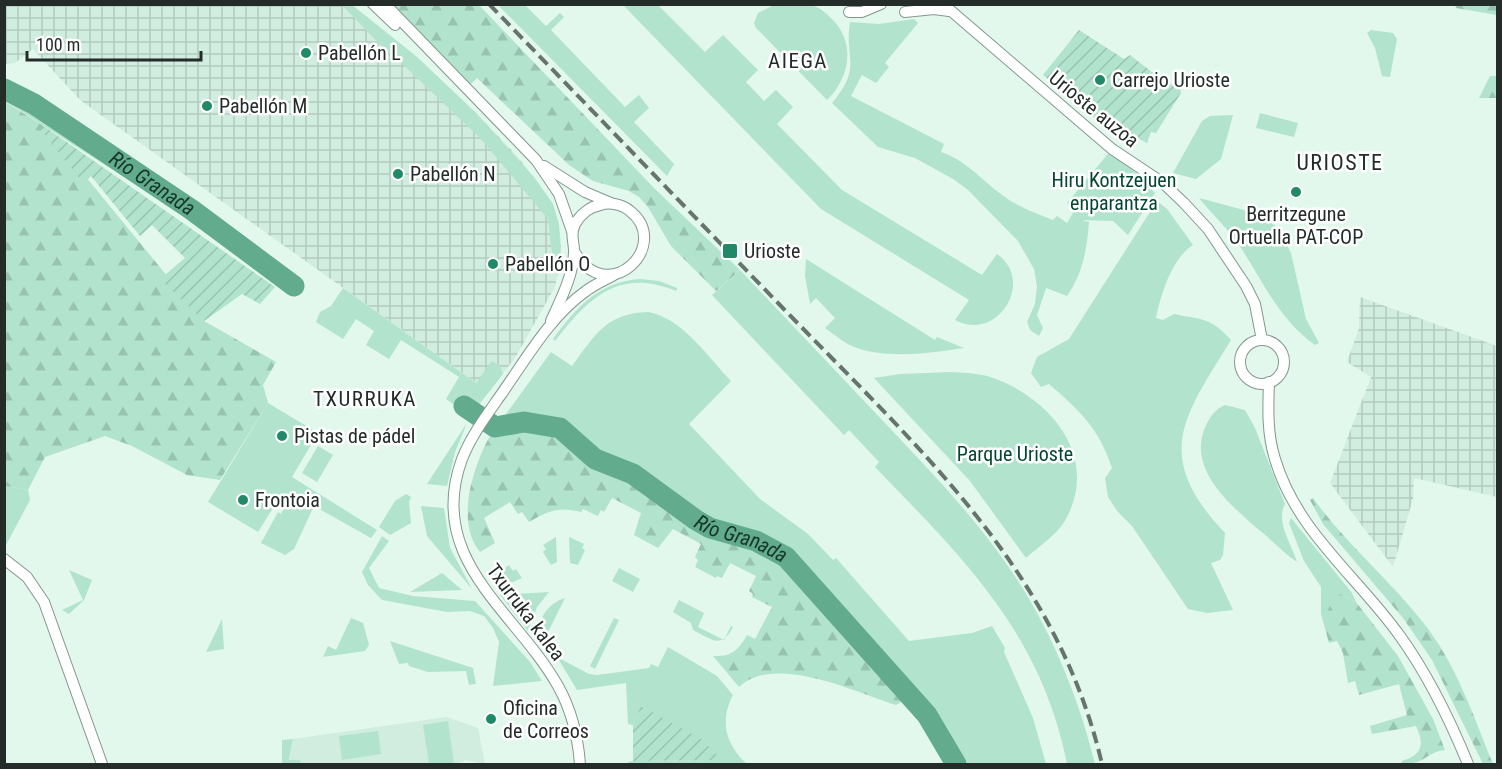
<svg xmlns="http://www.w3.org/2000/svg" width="1502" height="769" font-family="'Roboto Condensed',sans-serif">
<defs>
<pattern id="industrial-grid" width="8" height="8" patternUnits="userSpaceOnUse" patternTransform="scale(1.5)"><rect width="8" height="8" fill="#d0eddf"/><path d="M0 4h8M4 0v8" fill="none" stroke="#b2cbbf"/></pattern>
<pattern id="forest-firs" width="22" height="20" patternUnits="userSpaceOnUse" patternTransform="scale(1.5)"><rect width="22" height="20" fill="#b1e3cd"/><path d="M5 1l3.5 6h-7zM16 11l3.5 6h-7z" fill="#98c3b0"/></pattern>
<pattern id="wetland-marsh" width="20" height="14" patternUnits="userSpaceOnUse" patternTransform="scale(1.5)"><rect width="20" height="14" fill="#b1e3cd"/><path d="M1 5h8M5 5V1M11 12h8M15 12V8" fill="none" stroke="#98c3b0"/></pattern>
<pattern id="garden-furrows" width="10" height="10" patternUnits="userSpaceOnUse" patternTransform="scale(1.5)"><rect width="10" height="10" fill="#b1e3cd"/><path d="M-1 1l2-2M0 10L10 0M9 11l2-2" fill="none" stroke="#98c3b0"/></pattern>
</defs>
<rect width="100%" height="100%" fill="#e2f8ed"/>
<!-- built -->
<polygon fill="#d0eddf" points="447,717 478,728 485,764 466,760 456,764 289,764 293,739"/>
<!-- industrial -->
<g fill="url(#industrial-grid)">
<polygon points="4,5 352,5 417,57 476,113 518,157 553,204 561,240 561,259 555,287 515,358 489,392 80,100 33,49 15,63 5,64"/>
<polygon points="1360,297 1497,346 1497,497 1414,478 1413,499 1393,567 1330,483 1371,377 1347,362 1359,328"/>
</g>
<!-- green -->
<g fill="#b1e3cd">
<polygon points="342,5 352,5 417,57 476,113 534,177 553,204 559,224 561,259 552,253 548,219 481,139 393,55 388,53"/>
<polygon points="498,5 525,5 546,26 560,13 564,17 551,30 625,107 639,95 649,108 634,122 674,164 667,176"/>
<path d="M623 5H658L705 52 723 35 758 70 746 82 764 101 776 90 793 107 777 124 842 190 982 275 997 254C1036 281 997 343 955 320L969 300 821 209Z"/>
<path d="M774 5C785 4 800 2 811 5 820 7 828 15 834 21 856 45 849 79 827 100L756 28 754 23 758 13Z"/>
<path d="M914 19 918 23 885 63 889 67 876 83 862 75 851 96 944 144 941 152C964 159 982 180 1002 195 1018 207 1035 213 1053 220L1057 216 1067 223 1073 213 1067 203 1112 149 1155 193 1128 235 1113 221 1082 220 1089 222C1087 249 1083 273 1067 296L1046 288 1037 315 1043 328 1039 336 1030 330 1027 322 1035 304 1037 286 1034 269 1018 241 968 190 953 179 915 158 878 147 832 103C863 66 844 59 850 22L879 24Z"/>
<polygon points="1371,30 1393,33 1397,39 1390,77 1382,76 1375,48 1367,33"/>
<polygon points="1260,113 1298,123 1294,137 1256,128"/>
<polygon points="1233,115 1221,159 1196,179 1173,173 1202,121 1210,116"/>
<path d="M1199 198 1259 214 1278 228 1291 253 1306 319 1319 343 1315 345C1281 321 1265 286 1243 251 1231 232 1213 215 1199 198Z"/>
<path d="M1157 201 1167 209 1193 245C1172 258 1161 294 1156 318L1163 320 1174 314C1203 320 1210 317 1231 340 1183 418 1152 456 1225 533L1223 555 1220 560 1211 563 1233 610 1207 613 1188 609 1132 526 1118 512 1108 497 1105 478 1112 468C1099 428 1080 411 1049 384L1041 387 1031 373 1037 357 1069 339Z"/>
<path d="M806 259 935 340 937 337 964 348C931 353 889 359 857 348 845 344 835 335 825 328L835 318 816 298 810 304 805 276Z"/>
<path d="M740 270C788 321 836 371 884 422 937 478 994 537 1032 604 1060 653 1082 710 1095 764H1067C1041 633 964 559 875 467L879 462 849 430 844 435 712 295Z"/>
<path d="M640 279 659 281 677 288 676 291C619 267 588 298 555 341L553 339C576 308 598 282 640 279Z"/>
<polygon points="343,288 476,383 492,361 500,366 503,374 477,407 463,398 456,406 446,399 459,377 401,340 389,359 366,345 374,331 356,319 343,339 316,322 320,312 331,306"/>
<path d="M649 312C683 319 708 357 731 381L689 424 760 499 808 534 833 560 836 558 909 641 972 633 992 626 1005 648 1004 652 1033 718 1046 764H963L926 705 789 553 757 537 713 524 698 516 633 470 596 455 561 425 545 420 523 418 501 421 551 352 572 366C595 335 606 313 649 312Z"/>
<path d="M950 372C965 373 982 373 996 379 1053 401 1099 458 1066 519 1058 534 1038 547 1026 558L970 481 874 378 900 374Z"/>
<polygon points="268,403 318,433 292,477 377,530 371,538 314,506 294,549 285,555 261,543 278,512 281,514 285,505 278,500 258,532 208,502"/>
<path d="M1225 405 1245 410 1255 428 1285 504C1275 522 1292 544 1297 562 1283 553 1271 539 1258 529 1229 504 1186 468 1206 425 1211 416 1215 409 1225 405Z"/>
<polygon points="467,423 455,452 447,486 427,484"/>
<polygon points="318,446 333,455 317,482 302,473"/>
<polygon points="5,486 28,490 30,500 5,547"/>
<polygon points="406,494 411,497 409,502 411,523 390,535 379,527 395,501"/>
<polygon points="421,506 444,508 450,548 472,589 427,536"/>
<polygon points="1291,518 1352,593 1356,602 1340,594 1326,614 1321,614 1321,587 1304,561 1289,523"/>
<polygon points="382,536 389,541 369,568 379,588 413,596 475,601 530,662 542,681 493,686 499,642 493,628 484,616 470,611 447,612 382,600 368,585 362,572"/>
<polygon points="556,537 557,562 551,565 543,552 546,549 543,545"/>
<polygon points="569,537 584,544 582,548 585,550 578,565 570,563"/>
<polygon points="509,565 513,571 516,569 522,578 508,584 494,575"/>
<polygon points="619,568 640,579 633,592 612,581"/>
<polygon points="69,570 92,580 84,600 69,614 62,610 83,600"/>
<polygon points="442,573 462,590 410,592"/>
<polygon points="549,592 537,607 528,631 500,595"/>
<path d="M565 598 546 636 539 637C538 618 547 604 565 598Z"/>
<path d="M679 600 704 613 698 627 724 640 731 626 733 627C721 650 711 639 693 630L691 623 673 612Z"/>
<polygon points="351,618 363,623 369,645 365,651 323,657 328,646 336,650"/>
<polygon points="614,618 619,620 595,669 590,666"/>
<polygon points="222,619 224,649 206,652"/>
<polygon points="390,641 473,668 476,684 469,685 466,671 428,672 409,666 408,663 399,664"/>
<path d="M668 647 717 676 733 695C719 721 726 745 747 764H628V762L633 761 720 760 642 706 633 725 628 724 626 683 577 690 557 657 589 674 597 675 649 668 651 664 658 667Z"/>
<polygon points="448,721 454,764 429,764 423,725"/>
<polygon points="378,731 381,754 342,760 339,736"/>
<polygon points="293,739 289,760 300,760 301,764 282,764 282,740"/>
</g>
<!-- forest -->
<g fill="url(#forest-firs)">
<polygon points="385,5 479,5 654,188 740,270 716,291 671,246 648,207 639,197 629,191 593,181 569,165 477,78 466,89"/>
<polygon points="1455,5 1497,5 1497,15 1456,8"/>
<polygon points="1490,76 1497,76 1497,98 1479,98"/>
<polygon points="4,101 45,127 204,321 276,362 263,385 268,403 220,480 187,475 132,446 105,436 45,457 28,490 5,486"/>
<path d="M524 422 560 428 595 459 633 474 696 520 710 528 756 541 786 557 908 693 906 699 896 705C855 692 775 653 739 687L713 656C731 657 738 651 747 635L755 639 772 607 752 597 753 594 749 591 756 576 730 563 722 578 717 576 716 578 695 567 698 560 695 557 701 544 673 529 658 548 634 535 641 513 612 498 604 512 601 510 598 516 583 509 581 512C559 506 548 511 529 522L522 512 518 514 510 502 484 518 495 543 480 552C453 519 476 458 495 427Z"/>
<path d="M1313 498C1345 543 1388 578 1422 621 1456 663 1473 715 1493 764H1483L1432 660 1403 618 1323 524 1310 500Z"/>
<path d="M1340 594 1356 602 1398 656 1433 719 1445 750C1426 752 1425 765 1401 764L1402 761C1422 755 1425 745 1416 726L1372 734 1370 726 1407 715 1399 684 1359 695 1355 681 1348 683 1343 653 1337 641 1329 643 1321 614H1326L1333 600Z"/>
</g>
<!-- wetland -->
<polygon fill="url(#wetland-marsh)" points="4,78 116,151 294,286 5,101"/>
<!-- garden -->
<g fill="url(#garden-furrows)">
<polygon points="1079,30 1124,59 1130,55 1166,83 1180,87 1181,93 1156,133 1151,132 1147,143 1126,132 1118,138 1043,75"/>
<polygon points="45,127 275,287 260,304 242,294 204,321 160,279 185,258 152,225 140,236 91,176 84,184 41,130"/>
<polygon points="641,706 703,740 721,760 633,761 633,725"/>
</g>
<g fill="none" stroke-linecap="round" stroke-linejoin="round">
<!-- river -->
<g stroke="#62ab8d" stroke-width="21">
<path id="s1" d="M4 89 34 104 192 210 294 286"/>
<path id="s2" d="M464 406 495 427 524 422 560 428 595 459 633 474 696 520 710 528 756 541 786 557 927 715 956 764"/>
</g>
<defs>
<g id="minor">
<polyline points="373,4 395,25"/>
<polyline points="385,4 536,160 559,194 572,231"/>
<polyline points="943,4 1112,149 1163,183 1184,203 1208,229 1246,286 1255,304 1262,340"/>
<polyline points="849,12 862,12 881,4"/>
<polyline points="905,12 934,9 949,11"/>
<polyline points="544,166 585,192 611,203"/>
<path d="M551 321C560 301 574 274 574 251 574 241 570 235 575 224 580 215 589 207 600 205 609 202 622 204 630 211 673 245 607 310 574 251"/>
<circle cx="1262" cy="362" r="22"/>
<path d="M1269 382C1268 408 1267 434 1275 459 1296 531 1358 577 1400 636 1428 675 1450 720 1468 764"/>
<polyline points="4,559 27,577 44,602 102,764"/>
<path d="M580 764C578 738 571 709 558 686 516 611 425 560 462 459 471 436 486 416 500 396 525 361 550 316 586 291 595 284 605 280 614 275"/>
</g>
</defs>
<!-- minor casing -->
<use href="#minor" stroke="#83978e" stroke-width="12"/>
<!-- minor -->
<use href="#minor" stroke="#fff" stroke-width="10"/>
<!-- rail -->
<path stroke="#67746e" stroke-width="4" stroke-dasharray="12 6" stroke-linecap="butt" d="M489 4C586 104 682 204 779 304 913 443 1056 567 1102 764"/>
</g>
<!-- markers -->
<g fill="#208a68" stroke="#fff" stroke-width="2">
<circle cx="306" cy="53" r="6"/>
<circle cx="1100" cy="80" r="6"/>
<circle cx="207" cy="106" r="6"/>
<circle cx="398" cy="174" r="6"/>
<circle cx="1296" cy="192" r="6"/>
<rect x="722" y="243" width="16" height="16" rx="3"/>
<circle cx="493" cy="264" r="6"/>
<circle cx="282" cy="436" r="6"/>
<circle cx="243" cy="500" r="6"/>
<circle cx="491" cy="719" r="6"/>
</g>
<g text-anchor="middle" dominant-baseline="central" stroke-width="5" stroke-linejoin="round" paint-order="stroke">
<!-- poi labels -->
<g font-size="20" fill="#242c29" stroke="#fff" text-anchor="start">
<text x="318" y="53">Pabellón L</text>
<text x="1112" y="80">Carrejo Urioste</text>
<text x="219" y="106">Pabellón M</text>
<text x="410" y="174">Pabellón N</text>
<text x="1296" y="214" text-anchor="middle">Berritzegune<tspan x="1296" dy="23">Ortuella PAT-COP</tspan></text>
<text x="744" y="251">Urioste</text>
<text x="505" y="264">Pabellón O</text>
<text x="294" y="436">Pistas de pádel</text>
<text x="255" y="500">Frontoia</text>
<text x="503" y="708">Oficina<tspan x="503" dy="23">de Correos</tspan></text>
</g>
<!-- street labels -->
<g font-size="20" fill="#242c29" stroke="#fff">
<text transform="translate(1094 109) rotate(39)">Urioste auzoa</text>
<text transform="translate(526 612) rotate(53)">Txurruka kalea</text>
</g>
<!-- park labels -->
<g font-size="20" fill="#054632" stroke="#fff">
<text x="1114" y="180">Hiru Kontzejuen<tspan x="1114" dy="23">enparantza</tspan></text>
<text x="1015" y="454">Parque Urioste</text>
</g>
<!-- neighbourhood labels -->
<g font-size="21" letter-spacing="1.5" fill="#242c29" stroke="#fff">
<text x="798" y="61">AIEGA</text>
<text x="365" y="399">TXURRUKA</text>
</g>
<!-- water labels -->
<g font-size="21" font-style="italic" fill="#15372a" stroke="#fff">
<text stroke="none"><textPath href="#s1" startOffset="176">Río Granada</textPath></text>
<text stroke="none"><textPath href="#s2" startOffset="318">Río Granada</textPath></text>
</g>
<!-- quarter labels -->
<g font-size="22" letter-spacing="1.5" fill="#242c29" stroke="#fff">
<text x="1340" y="162">URIOSTE</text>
</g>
</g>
<!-- border -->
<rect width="1502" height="769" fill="none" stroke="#242c29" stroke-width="12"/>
<!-- scale -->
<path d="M27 51v9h174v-9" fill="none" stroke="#242c29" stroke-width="3"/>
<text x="36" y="51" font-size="18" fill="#242c29" stroke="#ffffff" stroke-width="4.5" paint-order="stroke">100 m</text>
</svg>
